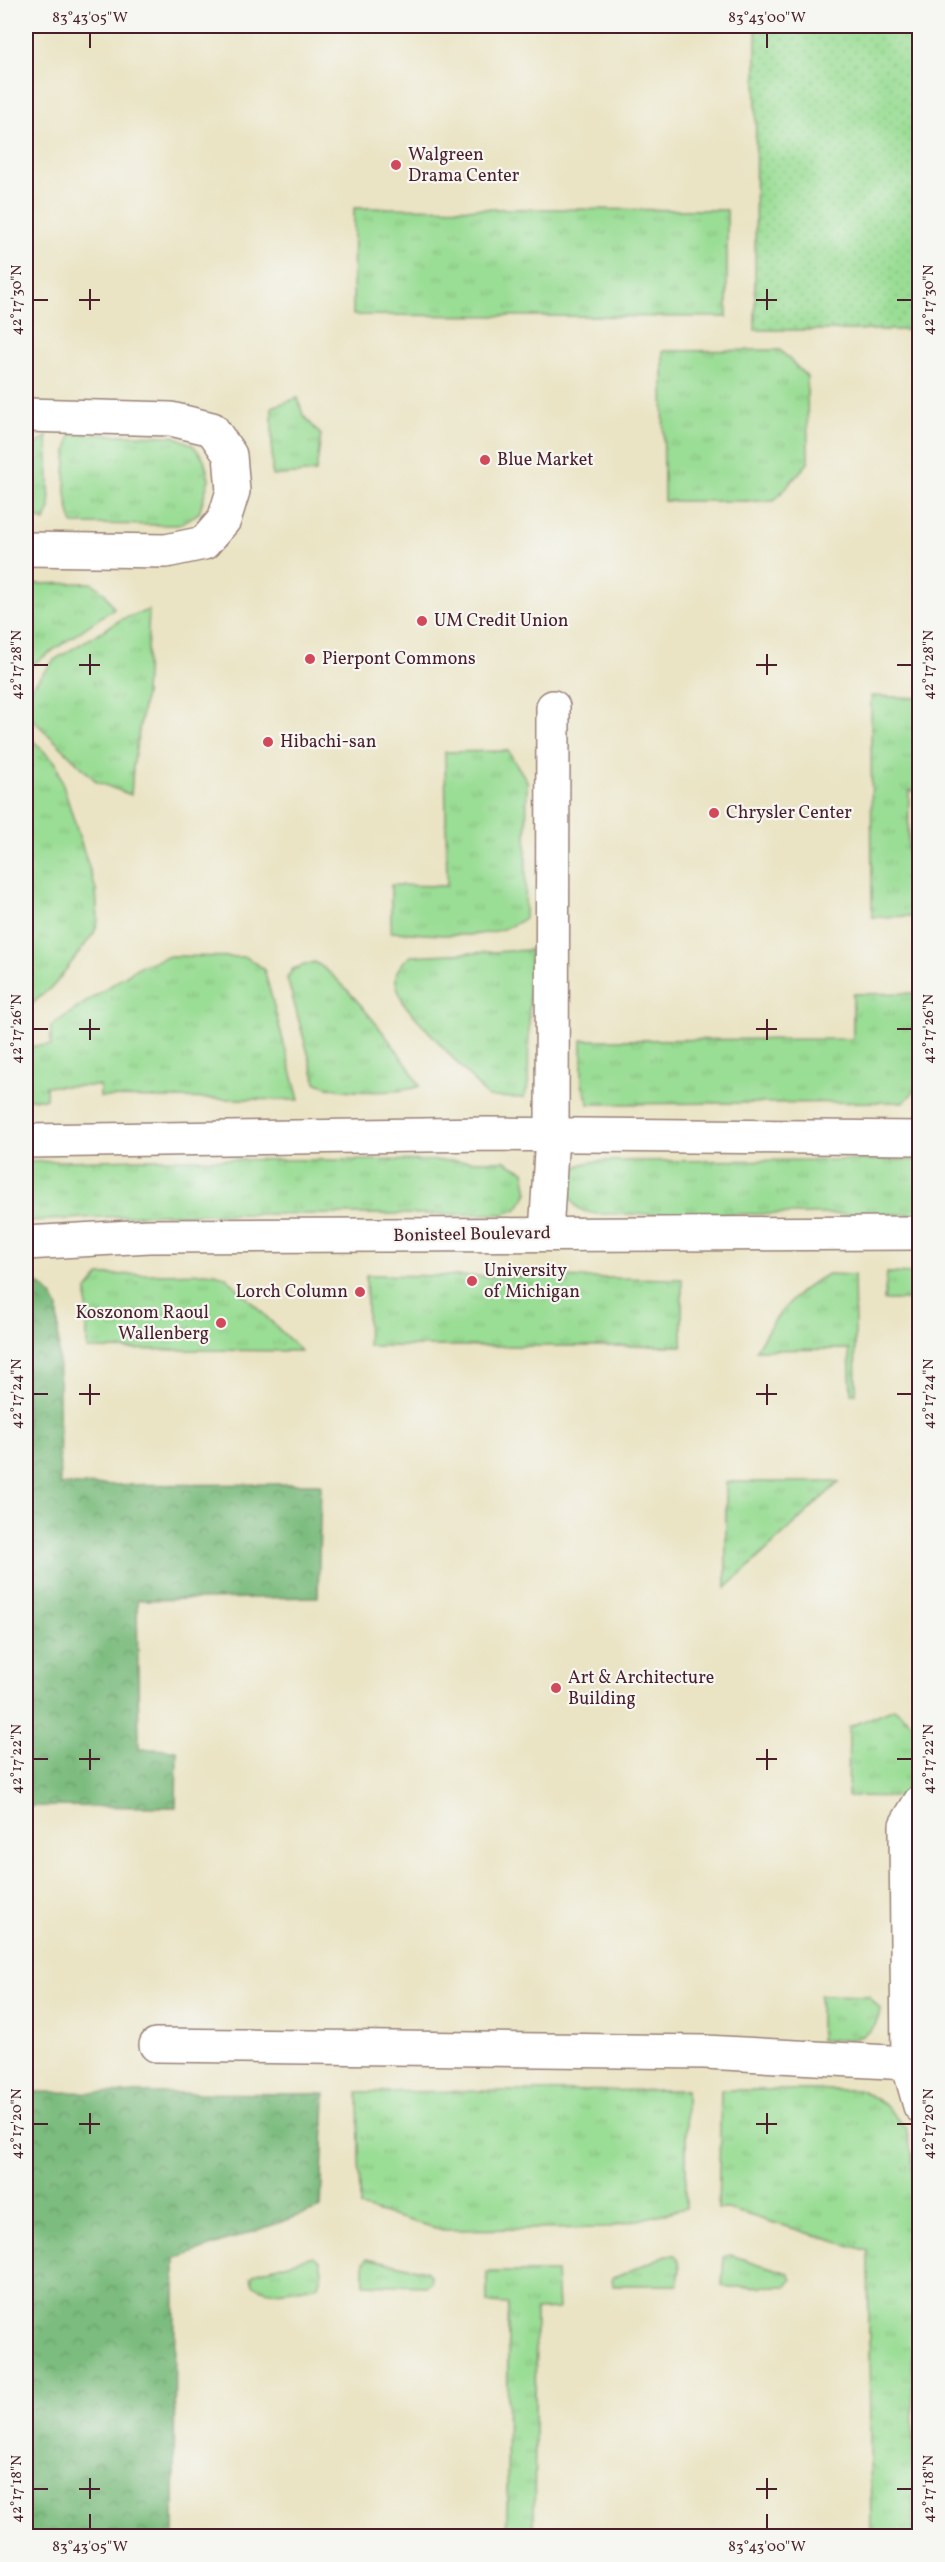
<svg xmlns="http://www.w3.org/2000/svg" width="945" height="2562" font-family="Vollkorn,serif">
<defs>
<pattern id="grass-tufts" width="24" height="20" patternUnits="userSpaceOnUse" patternTransform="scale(1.5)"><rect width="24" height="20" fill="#9add94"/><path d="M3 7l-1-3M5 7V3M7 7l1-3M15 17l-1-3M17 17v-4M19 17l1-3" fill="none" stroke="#86bd80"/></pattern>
<pattern id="forest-crowns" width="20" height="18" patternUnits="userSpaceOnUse" patternTransform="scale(1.5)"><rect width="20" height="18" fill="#7bbc7e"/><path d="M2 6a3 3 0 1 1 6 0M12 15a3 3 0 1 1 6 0" fill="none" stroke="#679867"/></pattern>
<pattern id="park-dots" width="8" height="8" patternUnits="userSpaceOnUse" patternTransform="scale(1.5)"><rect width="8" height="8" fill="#9add94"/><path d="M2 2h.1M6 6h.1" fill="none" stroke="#86bd80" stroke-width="1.8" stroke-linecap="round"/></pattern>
</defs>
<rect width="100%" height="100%" fill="#f6f6f2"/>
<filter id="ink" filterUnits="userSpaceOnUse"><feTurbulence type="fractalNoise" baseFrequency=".0167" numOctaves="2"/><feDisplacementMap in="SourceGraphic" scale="12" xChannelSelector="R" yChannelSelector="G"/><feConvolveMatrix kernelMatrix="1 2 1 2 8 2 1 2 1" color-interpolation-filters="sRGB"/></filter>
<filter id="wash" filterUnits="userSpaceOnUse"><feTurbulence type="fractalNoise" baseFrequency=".008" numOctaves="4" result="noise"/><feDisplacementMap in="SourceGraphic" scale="24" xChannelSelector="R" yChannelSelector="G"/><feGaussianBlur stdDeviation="1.35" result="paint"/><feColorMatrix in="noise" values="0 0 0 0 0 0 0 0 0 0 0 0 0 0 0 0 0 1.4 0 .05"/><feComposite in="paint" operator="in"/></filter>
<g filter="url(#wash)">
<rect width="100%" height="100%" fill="#eae4c4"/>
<!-- grass -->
<g fill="url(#grass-tufts)" stroke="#727e60" stroke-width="1.5">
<polygon points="354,208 727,210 727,317 353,315"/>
<polygon points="780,350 807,377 808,463 774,501 664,501 663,351"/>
<polygon points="298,398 303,415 321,435 316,472 272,476 272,407"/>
<path d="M71 434 174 436 193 445 204 459 209 479 199 513 178 525 73 524C63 498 63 462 71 434Z"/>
<polygon points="47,436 50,508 45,521 35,517 26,506 26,453"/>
<polygon points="92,583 104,592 114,608 26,669 26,584"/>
<polygon points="149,610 145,695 133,767 131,795 97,782 26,713 26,694 54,660 122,619"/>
<polygon points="871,696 919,698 919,791 909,791 908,866 919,875 919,916 872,917"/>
<polygon points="26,734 56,763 96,890 98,921 94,933 55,984 26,1009"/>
<path d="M508 751 527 781 525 918C489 944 434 933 391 932V885L447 886 445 752Z"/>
<path d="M530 950 528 1086 524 1098 488 1097 404 1004C394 983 390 970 411 956Z"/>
<polygon points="170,956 246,957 264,969 299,1100 100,1097 100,1086 46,1086 46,1099 26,1099 26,1054 33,1046 51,1045 51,1026 140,966"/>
<path d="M314 962C342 975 404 1057 420 1086 398 1094 336 1094 316 1082L287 978 293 969Z"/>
<polygon points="919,993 919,1086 904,1102 589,1104 582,1084 582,1040 853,1039 853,994"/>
<polygon points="142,1159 505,1161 524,1171 528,1193 516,1210 504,1214 165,1214 26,1221 26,1162"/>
<path d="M919 1160V1214H596C590 1213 583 1212 578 1208 565 1197 565 1170 583 1164 589 1162 596 1161 602 1161Z"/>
<polygon points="215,1273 226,1277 301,1351 87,1349 87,1290 100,1275"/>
<polygon points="887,1273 919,1274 919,1300 884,1300"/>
<path d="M828 1274 854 1275 856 1394 851 1393 849 1349 756 1350C773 1319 796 1289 828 1274Z"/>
<polygon points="366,1275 682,1279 682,1346 368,1346"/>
<polygon points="726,1482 839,1482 726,1588"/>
<polygon points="894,1708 915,1725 914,1797 848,1796 849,1727"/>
<path d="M820 1995 869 1996 880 2009C877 2042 846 2041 820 2040Z"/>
<polygon points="686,2090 686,2208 606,2228 443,2230 360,2207 358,2092"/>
<polygon points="721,2090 861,2090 884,2104 906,2128 912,2155 913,2536 871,2536 868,2251 728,2209 718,2209"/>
<path d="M667 2255H675C682 2262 680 2276 677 2285H613L612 2278Z"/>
<polygon points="730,2255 788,2273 792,2280 787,2286 725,2287 722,2286 724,2257"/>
<path d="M313 2256 320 2261 322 2272 318 2285C297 2289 270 2298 253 2284L251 2277 258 2272Z"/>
<polygon points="367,2258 426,2271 431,2276 431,2282 426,2286 364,2284 364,2262"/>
<polygon points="487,2272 556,2272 558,2309 536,2310 534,2536 507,2536 508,2304 487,2303"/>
</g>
<!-- forest -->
<g fill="url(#forest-crowns)" stroke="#626e54" stroke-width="1.5">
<path d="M26 1280C43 1284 50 1291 58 1308L60 1485 321 1484 318 1597 137 1600 139 1749 177 1750 176 1807 26 1806Z"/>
<polygon points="26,2092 325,2094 321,2208 175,2259 174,2536 26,2536"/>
</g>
<!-- park -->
<polygon fill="url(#park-dots)" stroke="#727e60" stroke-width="1.5" points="756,26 919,26 919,330 755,330"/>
</g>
<g filter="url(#ink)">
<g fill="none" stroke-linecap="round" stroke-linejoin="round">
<defs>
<g id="minor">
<polyline points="26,415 171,419 212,429 230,455 233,491 224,520 204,543 166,551 26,549"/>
<polyline points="26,1141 486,1134 920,1138"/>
<polyline points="546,1234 552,1135 553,707"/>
<polyline points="26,1243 149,1236 920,1233"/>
<polyline points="156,2045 705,2052 908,2063 920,2106"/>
<polyline points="908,2063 906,1825 920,1802"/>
</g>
</defs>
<!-- minor casing -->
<use href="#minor" stroke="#9a8278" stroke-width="36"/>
<!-- minor -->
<use href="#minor" stroke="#fff" stroke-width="33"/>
</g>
</g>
<!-- ticks -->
<path fill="none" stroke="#4a1f2b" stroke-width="2" d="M90 33V48M767 33V48M90 289V310M767 289V310M33 300H48M79 300H100M756 300H777M897 300H912M90 654V675M767 654V675M33 665H48M79 665H100M756 665H777M897 665H912M90 1019V1040M767 1019V1040M33 1029H48M79 1029H100M756 1029H777M897 1029H912M90 1384V1405M767 1384V1405M33 1394H48M79 1394H100M756 1394H777M897 1394H912M90 1749V1770M767 1749V1770M33 1759H48M79 1759H100M756 1759H777M897 1759H912M90 2113V2134M767 2113V2134M33 2124H48M79 2124H100M756 2124H777M897 2124H912M90 2478V2499M767 2478V2499M33 2489H48M79 2489H100M756 2489H777M897 2489H912M90 2514V2529M767 2514V2529"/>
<!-- markers -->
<g fill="#d1495b" stroke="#f6f6f2" stroke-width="2">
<circle cx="396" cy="165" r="6"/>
<circle cx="485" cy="460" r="6"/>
<circle cx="422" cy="621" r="6"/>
<circle cx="310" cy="659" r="6"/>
<circle cx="268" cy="742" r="6"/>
<circle cx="714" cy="813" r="6"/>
<circle cx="472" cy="1281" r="6"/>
<circle cx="360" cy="1292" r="6"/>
<circle cx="221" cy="1323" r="6"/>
<circle cx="556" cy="1688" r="6"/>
</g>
<g text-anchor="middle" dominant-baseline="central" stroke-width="4.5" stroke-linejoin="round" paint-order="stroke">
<!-- poi labels -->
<g font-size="18" fill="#4a1f2b" stroke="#f6f6f2" text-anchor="start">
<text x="408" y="155">Walgreen<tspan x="408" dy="21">Drama Center</tspan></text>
<text x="497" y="460">Blue Market</text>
<text x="434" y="621">UM Credit Union</text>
<text x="322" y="659">Pierpont Commons</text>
<text x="280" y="742">Hibachi-san</text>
<text x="726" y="813">Chrysler Center</text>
<text x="484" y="1271">University<tspan x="484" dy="21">of Michigan</tspan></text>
<text x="348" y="1292" text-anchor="end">Lorch Column</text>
<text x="209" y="1313" text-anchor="end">Koszonom Raoul<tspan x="209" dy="21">Wallenberg</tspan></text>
<text x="568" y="1678">Art &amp; Architecture<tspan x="568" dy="21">Building</tspan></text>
</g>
<!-- street labels -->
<g font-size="18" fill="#4a1f2b" stroke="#f6f6f2">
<text transform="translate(472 1235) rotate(-1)">Bonisteel Boulevard</text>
</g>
</g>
<!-- margin -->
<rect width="945" height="2562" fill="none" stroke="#f6f6f2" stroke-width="66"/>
<rect x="33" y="33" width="879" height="2496" fill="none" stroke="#4a1f2b" stroke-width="2"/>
<g font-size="15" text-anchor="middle" fill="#4a1f2b">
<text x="90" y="22">83°43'05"W</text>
<text x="767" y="22">83°43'00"W</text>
<text transform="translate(16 300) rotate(-90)" y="5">42°17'30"N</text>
<text transform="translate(928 300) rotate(-90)" y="5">42°17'30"N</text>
<text transform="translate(16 665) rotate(-90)" y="5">42°17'28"N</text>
<text transform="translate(928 665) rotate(-90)" y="5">42°17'28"N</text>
<text transform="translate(16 1029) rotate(-90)" y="5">42°17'26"N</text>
<text transform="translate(928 1029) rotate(-90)" y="5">42°17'26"N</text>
<text transform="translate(16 1394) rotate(-90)" y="5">42°17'24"N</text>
<text transform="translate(928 1394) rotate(-90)" y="5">42°17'24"N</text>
<text transform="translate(16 1759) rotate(-90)" y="5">42°17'22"N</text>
<text transform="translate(928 1759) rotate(-90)" y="5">42°17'22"N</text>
<text transform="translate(16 2124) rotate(-90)" y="5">42°17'20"N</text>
<text transform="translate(928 2124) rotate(-90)" y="5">42°17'20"N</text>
<text transform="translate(16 2489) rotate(-90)" y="5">42°17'18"N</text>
<text transform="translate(928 2489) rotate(-90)" y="5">42°17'18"N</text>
<text x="90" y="2551">83°43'05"W</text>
<text x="767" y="2551">83°43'00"W</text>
</g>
</svg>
